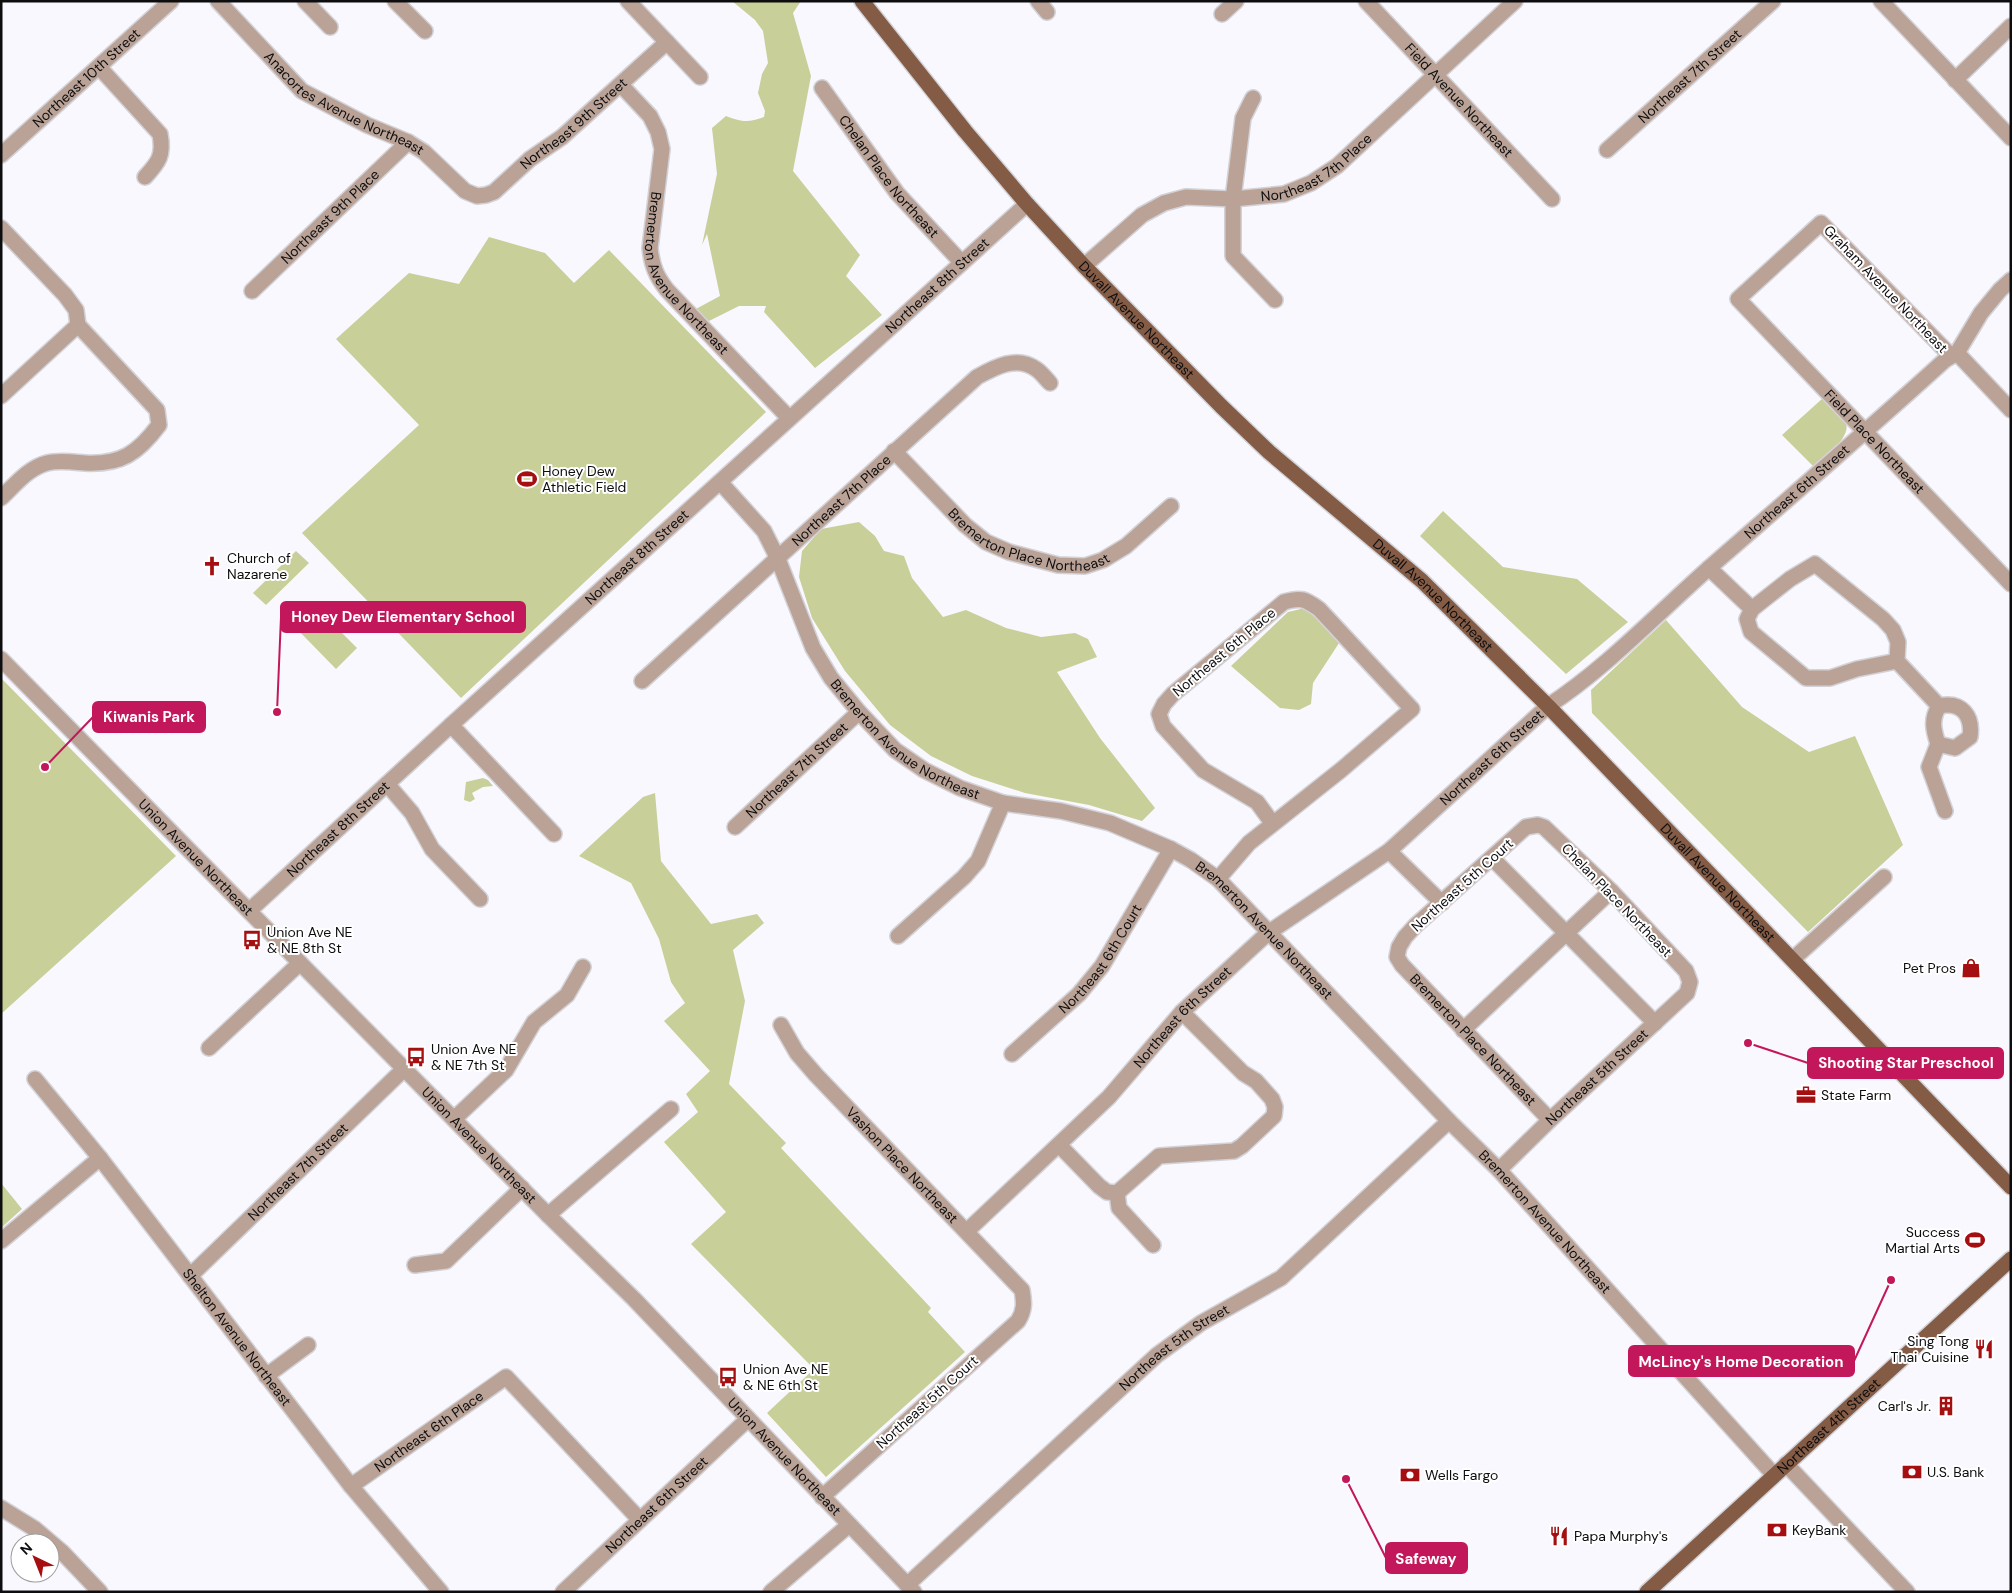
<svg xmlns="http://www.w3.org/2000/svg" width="2012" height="1593" font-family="'DM Sans',sans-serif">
<rect width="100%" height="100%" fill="#f8f8fe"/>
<!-- green -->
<g fill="#c9cf99">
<path d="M732 1H801L793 13 811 76 793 171 860 255 846 276 882 315 815 368 764 312 766 306H739L709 321 701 318 694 310 720 296 707 234 702 245 717 174 712 128 726 116C742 122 748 123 764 117L765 111 758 93 762 74 768 63 763 31 755 20Z"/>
<polygon points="489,237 545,253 574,283 609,250 766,412 461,698 302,533 419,425 336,339 409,273 459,284"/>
<path d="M1823 398C1830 405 1840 413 1845 421 1854 436 1824 457 1814 467L1782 435Z"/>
<polygon points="1443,511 1503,567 1577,579 1628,622 1566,674 1420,536"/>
<polygon points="859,522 875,536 884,551 904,556 912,578 943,617 966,610 1006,628 1041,637 1075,633 1088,639 1097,657 1057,672 1100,738 1155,808 1142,821 1089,805 1025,793 972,776 931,756 890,725 845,671 812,618 799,577 802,551 821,529"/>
<polygon points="296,551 309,563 266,605 253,593"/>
<polygon points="316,607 357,648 336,669 295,627"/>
<polygon points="1309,607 1341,640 1313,683 1311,704 1299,710 1280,708 1231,666 1288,612"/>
<polygon points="1666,620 1742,707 1809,752 1855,736 1903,845 1808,932 1592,713 1591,690"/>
<polygon points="1,678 176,856 1,1014"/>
<polygon points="483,778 488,780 493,786 483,787 472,793 475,799 470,802 464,800 466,782"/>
<polygon points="655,793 661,861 711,924 757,914 764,923 733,950 745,1001 729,1084 786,1143 781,1148 931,1308 928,1312 965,1352 826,1477 767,1413 814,1369 691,1244 726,1212 664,1142 698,1112 686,1094 710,1071 664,1021 685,1003 671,982 659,939 631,883 579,856 643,797"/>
<polygon points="1,1183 22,1209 1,1228"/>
</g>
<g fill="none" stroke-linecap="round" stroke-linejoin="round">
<defs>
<g id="minor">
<path id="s1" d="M218 1 302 91 367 125 408 142 424 152 465 191 477 196 486 195 494 192 530 159 562 137 667 42"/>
<polyline points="305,1 330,27"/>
<polyline points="395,1 425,31"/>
<polyline points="628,1 700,77"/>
<polyline points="1038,1 1047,12"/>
<path id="s2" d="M1366 1 1552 199"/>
<polyline points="1881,1 2011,138"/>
<polyline points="1222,14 1236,1"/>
<path d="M99 67 160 134C164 155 159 162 145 177"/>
<polyline points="1955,80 2011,26"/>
<path id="s3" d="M621 85 650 116 658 132 662 149 650 248C652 266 656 276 667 290L789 418"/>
<path id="s4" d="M822 88 897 193 962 263"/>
<polyline points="1253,98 1243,118 1233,199 1233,256 1275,300"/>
<path id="s5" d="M1607 150 1773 1"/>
<path id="s6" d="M1 155 171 1"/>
<polyline points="1,228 65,295 76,310 78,325"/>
<path id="s7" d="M1084 266 1142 215 1164 203 1186 197 1233 199 1284 194 1311 183 1337 166 1515 1"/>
<path id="s8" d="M252 291 408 142"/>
<polyline points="1957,353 2011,410"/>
<path id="s9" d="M1951 356 1821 223 1738 299 2011 584"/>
<polyline points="1,396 78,325"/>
<path id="s10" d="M894 451 965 525 986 542 1009 552 1058 565 1085 566 1103 560 1126 546 1171 506"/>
<path id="s11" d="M720 482 764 531 778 559 813 648 831 678 859 712 895 750 924 770 960 788 1003 803 1061 811 1110 823 1171 849 1191 860 1218 879 1449 1121 1499 1170 1774 1475"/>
<path d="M1 498C15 485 28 468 47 463 59 460 72 462 85 463 121 465 138 453 159 425L157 410 78 325"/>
<polyline points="1709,568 1752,609"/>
<path id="s12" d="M1 659 548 1215 634 1299 914 1592"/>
<path d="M1897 661 1857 669 1830 678H1806L1751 632 1747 619 1752 609 1790 579 1815 564 1883 619 1893 630 1898 642 1897 661 1939 706C1931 719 1933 729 1938 744"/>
<path id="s13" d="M642 681 977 377C995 367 1017 355 1036 369 1041 372 1046 379 1050 383"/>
<path d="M1939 706C1962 701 1973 716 1970 737L1955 748 1938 744 1929 767 1945 811"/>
<polyline points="451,725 554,834"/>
<polyline points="387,784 412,813 432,849 480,899"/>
<path id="s14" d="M735 827 859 712"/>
<polyline points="1389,851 1442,903"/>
<polyline points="1492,858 1655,1023"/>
<path d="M1218 879 1249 843 1341 770 1412 709 1319 609C1305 599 1301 597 1284 602L1173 694 1164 704 1159 714 1163 726 1203 770 1257 802 1273 824"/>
<path id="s15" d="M249 911 451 725 1027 204"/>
<polyline points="898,936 964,877 978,861 1003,803"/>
<polyline points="1793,959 1884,877"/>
<path id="s16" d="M781 1025 797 1053 816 1075 1022 1290C1024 1302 1025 1310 1018 1321L822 1497"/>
<polyline points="1463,1030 1611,891"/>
<polyline points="209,1048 300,963"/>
<path id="s17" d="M1012 1054 1079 994 1102 966 1171 849"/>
<path id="s18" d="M35 1079 100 1158 351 1486 441 1592"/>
<polyline points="454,1119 506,1070 534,1022 567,995 583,967"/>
<polyline points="1059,1145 1099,1186 1107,1192 1117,1193 1119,1208 1153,1245"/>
<path id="s19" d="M1499 1170 1550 1120 1687 993 1690 982 1686 971 1611 891 1544 827 1538 825 1526 827 1416 925 1405 937 1399 947 1397 957 1402 965 1550 1120"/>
<polyline points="1117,1193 1159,1156 1234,1151 1242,1146 1274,1116 1275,1107 1272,1099 1256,1081 1243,1073 1182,1012"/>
<polyline points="548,1215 671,1109"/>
<path id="s20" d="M967 1231 1109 1097 1182 1012 1268 933 1389 851 1548 706C1606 668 1656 615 1709 568 1788 499 1867 431 1945 360L1957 353 1981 313 2000 290 2011 280"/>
<polyline points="1,1241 100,1158"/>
<polyline points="415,1265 446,1261 522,1188"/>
<path id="s21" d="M190 1276 405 1068"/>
<polyline points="266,1376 308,1345"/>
<polyline points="1786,1464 1907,1592"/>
<path id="s22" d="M351 1486 506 1377 640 1520"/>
<polyline points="1,1508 35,1529 62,1552 100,1592"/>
<path id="s23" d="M907 1585 1157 1355 1201 1323 1281 1278 1449 1121"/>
<path id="s24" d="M563 1592 748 1419"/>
<polyline points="771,1592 849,1525"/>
</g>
<g id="major">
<path id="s25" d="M862 1 965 131 1027 204 1084 266 1221 406 1269 452 1422 581 1548 706 2011 1187"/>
<path id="s26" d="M1647 1592 2011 1259"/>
</g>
</defs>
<!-- minor casing -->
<use href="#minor" stroke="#d2d2d8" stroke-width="18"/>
<!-- major casing -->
<use href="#major" stroke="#d2d2d8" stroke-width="18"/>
<!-- minor -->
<use href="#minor" stroke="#baa396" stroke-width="15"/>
<!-- major -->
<use href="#major" stroke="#845c45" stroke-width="15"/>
</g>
<!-- icons -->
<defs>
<symbol id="stadium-bare" viewBox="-9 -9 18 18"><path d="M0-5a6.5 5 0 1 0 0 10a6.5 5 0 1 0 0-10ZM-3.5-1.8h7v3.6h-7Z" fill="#a50f11" stroke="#fff" stroke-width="2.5" paint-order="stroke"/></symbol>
<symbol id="church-bare" viewBox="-9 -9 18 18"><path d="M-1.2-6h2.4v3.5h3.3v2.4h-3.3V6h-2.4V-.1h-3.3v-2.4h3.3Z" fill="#a50f11" stroke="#fff" stroke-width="2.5" paint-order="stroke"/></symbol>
<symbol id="bus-bare" viewBox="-9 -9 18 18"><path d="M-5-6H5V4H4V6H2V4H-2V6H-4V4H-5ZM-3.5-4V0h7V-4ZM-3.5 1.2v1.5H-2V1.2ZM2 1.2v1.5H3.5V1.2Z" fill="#a50f11" stroke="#fff" stroke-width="2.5" paint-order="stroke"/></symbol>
<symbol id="shop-bare" viewBox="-9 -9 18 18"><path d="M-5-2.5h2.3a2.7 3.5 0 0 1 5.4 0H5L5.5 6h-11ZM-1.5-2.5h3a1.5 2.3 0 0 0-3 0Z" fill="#a50f11" stroke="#fff" stroke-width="2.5" paint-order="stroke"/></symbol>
<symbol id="office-bare" viewBox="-9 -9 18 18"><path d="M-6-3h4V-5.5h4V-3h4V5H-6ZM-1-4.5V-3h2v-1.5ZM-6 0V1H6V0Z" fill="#a50f11" stroke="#fff" stroke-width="2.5" paint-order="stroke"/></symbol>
<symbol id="restaurant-bare" viewBox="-9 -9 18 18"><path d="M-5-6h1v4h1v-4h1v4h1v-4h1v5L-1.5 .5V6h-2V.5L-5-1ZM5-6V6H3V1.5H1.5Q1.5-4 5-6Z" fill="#a50f11" stroke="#fff" stroke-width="2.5" paint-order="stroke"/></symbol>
<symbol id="building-bare" viewBox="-9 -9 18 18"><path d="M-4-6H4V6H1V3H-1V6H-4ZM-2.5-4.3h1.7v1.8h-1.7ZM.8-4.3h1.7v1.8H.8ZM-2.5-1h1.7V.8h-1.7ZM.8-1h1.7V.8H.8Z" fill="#a50f11" stroke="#fff" stroke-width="2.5" paint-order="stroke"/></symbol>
<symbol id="bank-bare" viewBox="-9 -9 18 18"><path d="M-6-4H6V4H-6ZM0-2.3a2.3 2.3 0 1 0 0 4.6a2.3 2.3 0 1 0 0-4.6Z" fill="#a50f11" stroke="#fff" stroke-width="2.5" paint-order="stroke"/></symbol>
</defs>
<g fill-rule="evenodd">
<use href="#stadium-bare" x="513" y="465" width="28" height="28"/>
<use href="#church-bare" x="198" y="552" width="28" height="28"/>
<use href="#bus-bare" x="238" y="926" width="28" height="28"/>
<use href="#shop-bare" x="1957" y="954" width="28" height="28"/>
<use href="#bus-bare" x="402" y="1043" width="28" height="28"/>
<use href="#office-bare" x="1792" y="1081" width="28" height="28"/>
<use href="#stadium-bare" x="1961" y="1226" width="28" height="28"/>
<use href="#restaurant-bare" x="1970" y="1335" width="28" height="28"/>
<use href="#bus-bare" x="714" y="1363" width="28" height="28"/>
<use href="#building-bare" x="1932" y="1392" width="28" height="28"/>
<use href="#bank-bare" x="1898" y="1458" width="28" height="28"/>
<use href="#bank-bare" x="1396" y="1461" width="28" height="28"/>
<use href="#bank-bare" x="1763" y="1516" width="28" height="28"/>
<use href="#restaurant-bare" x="1545" y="1522" width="28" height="28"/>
</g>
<g text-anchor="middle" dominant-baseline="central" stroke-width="4" stroke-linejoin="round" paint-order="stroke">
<!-- street labels -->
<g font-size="14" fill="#0d0d10" stroke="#fff">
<text stroke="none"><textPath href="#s5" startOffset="111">Northeast 7th Street</textPath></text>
<text stroke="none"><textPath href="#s6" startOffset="115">Northeast 10th Street</textPath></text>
<text stroke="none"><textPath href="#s2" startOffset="136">Field Avenue Northeast</textPath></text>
<text stroke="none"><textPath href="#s1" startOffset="165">Anacortes Avenue Northeast</textPath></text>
<text stroke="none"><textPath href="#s1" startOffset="452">Northeast 9th Street</textPath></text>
<text stroke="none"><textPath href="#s7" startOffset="264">Northeast 7th Place</textPath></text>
<text stroke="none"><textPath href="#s4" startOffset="111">Chelan Place Northeast</textPath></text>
<text stroke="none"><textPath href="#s8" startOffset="108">Northeast 9th Place</textPath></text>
<text stroke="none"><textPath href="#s3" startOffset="215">Bremerton Avenue Northeast</textPath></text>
<text stroke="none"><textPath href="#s15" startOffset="930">Northeast 8th Street</textPath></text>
<text transform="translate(1886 289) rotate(46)">Graham Avenue Northeast</text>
<text stroke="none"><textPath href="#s25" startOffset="421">Duvall Avenue Northeast</textPath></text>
<text stroke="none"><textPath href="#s9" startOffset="496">Field Place Northeast</textPath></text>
<text stroke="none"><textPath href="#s20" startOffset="1114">Northeast 6th Street</textPath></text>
<text stroke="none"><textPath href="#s13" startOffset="269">Northeast 7th Place</textPath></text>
<text stroke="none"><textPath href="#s10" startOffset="170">Bremerton Place Northeast</textPath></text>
<text stroke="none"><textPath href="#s15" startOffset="525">Northeast 8th Street</textPath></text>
<text stroke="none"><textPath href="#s25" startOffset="826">Duvall Avenue Northeast</textPath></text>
<text transform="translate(1224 652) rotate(-40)">Northeast 6th Place</text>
<text stroke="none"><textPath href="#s11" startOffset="326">Bremerton Avenue Northeast</textPath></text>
<text stroke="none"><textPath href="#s20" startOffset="709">Northeast 6th Street</textPath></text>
<text stroke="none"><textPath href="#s14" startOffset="84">Northeast 7th Street</textPath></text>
<text stroke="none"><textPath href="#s15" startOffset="121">Northeast 8th Street</textPath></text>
<text stroke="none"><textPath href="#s12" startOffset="278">Union Avenue Northeast</textPath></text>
<text stroke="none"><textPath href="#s25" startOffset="1231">Duvall Avenue Northeast</textPath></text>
<text transform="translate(1462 885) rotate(-42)">Northeast 5th Court</text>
<text transform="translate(1617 900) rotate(46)">Chelan Place Northeast</text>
<text stroke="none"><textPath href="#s11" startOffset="745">Bremerton Avenue Northeast</textPath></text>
<text stroke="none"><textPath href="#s17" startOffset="131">Northeast 6th Court</textPath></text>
<text stroke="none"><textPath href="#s20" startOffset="304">Northeast 6th Street</textPath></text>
<text stroke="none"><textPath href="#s19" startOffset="800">Bremerton Place Northeast</textPath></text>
<text stroke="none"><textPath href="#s19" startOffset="135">Northeast 5th Street</textPath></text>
<text stroke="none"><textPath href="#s12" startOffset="682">Union Avenue Northeast</textPath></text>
<text stroke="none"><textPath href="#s16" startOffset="186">Vashon Place Northeast</textPath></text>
<text stroke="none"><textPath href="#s21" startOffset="150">Northeast 7th Street</textPath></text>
<text stroke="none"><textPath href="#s11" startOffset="1150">Bremerton Avenue Northeast</textPath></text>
<text stroke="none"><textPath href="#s18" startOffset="328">Shelton Avenue Northeast</textPath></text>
<text stroke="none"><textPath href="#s23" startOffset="358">Northeast 5th Street</textPath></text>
<text transform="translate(927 1402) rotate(-42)">Northeast 5th Court</text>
<text stroke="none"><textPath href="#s26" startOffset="246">Northeast 4th Street</textPath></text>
<text stroke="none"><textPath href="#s22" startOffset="95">Northeast 6th Place</textPath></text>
<text stroke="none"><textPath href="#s12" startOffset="1118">Union Avenue Northeast</textPath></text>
<text stroke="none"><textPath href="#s24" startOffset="128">Northeast 6th Street</textPath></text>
</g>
<!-- poi labels -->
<g font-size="14" fill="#0d0d10" stroke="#fff" text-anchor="start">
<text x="542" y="471">Honey Dew<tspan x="542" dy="16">Athletic Field</tspan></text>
<text x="227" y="558">Church of<tspan x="227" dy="16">Nazarene</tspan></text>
<text x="267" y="932">Union Ave NE<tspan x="267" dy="16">&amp; NE 8th St</tspan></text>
<text x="1956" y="968" text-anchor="end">Pet Pros</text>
<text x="431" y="1049">Union Ave NE<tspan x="431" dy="16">&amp; NE 7th St</tspan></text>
<text x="1821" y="1095">State Farm</text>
<text x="1960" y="1232" text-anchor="end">Success<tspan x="1960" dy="16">Martial Arts</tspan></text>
<text x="1969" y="1341" text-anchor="end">Sing Tong<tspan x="1969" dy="16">Thai Cuisine</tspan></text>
<text x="743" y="1369">Union Ave NE<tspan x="743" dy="16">&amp; NE 6th St</tspan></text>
<text x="1931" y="1406" text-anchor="end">Carl's Jr.</text>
<text x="1927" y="1472">U.S. Bank</text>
<text x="1425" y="1475">Wells Fargo</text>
<text x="1792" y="1530">KeyBank</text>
<text x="1574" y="1536">Papa Murphy's</text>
</g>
</g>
<!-- callouts -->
<path fill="none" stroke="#c2185b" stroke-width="2" d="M277 712L281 617M45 767L93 717M1748 1043L1808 1063M1891 1280L1854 1361M1346 1479L1386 1558"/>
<g fill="#c2185b" stroke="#fff" stroke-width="2">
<circle cx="277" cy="712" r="5"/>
<circle cx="45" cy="767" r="5"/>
<circle cx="1748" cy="1043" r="5"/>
<circle cx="1891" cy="1280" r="5"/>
<circle cx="1346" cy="1479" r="5"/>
</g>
<g fill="#c2185b" stroke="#c2185b" stroke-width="2">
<rect x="281" y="602" width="244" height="30" rx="5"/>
<rect x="93" y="702" width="112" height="30" rx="5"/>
<rect x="1808" y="1048" width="195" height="30" rx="5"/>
<rect x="1629" y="1346" width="225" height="30" rx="5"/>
<rect x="1386" y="1543" width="81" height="30" rx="5"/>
</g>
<g font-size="15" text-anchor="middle" font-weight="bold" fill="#fff">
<text x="403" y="622">Honey Dew Elementary School</text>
<text x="149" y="722">Kiwanis Park</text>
<text x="1906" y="1068">Shooting Star Preschool</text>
<text x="1741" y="1367">McLincy's Home Decoration</text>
<text x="1426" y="1564">Safeway</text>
</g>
<!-- border -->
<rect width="2012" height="1593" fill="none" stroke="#0d0d10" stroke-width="5"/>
<!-- north arrow -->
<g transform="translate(35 1558) rotate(317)"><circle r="24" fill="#ffffff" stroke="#9e9e9f"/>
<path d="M0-4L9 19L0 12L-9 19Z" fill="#a50f11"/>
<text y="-8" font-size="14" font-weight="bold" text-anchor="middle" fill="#0d0d10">N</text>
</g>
</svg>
